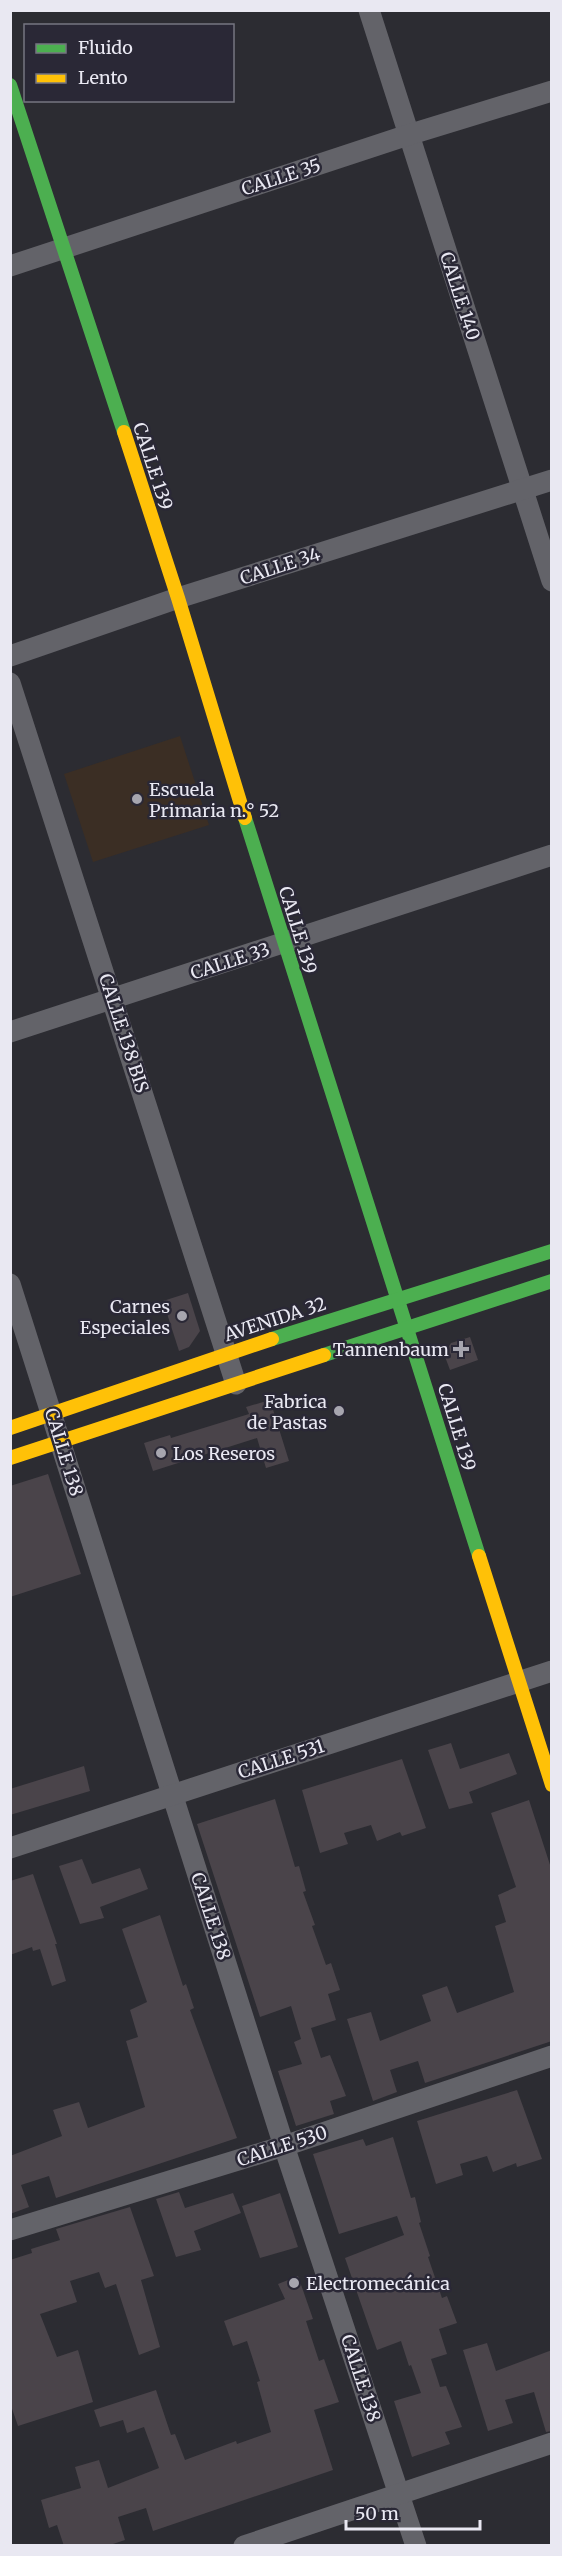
<svg xmlns="http://www.w3.org/2000/svg" width="562" height="2556" font-family="Merriweather,serif">
<rect width="100%" height="100%" fill="#2c2c32"/>
<!-- education -->
<polygon fill="#3b2e24" points="180,736 209,825 93,862 64,774"/>
<!-- building -->
<g fill="#4a444a">
<polygon points="188,1293 200,1331 189,1347 179,1351 163,1301"/>
<polygon points="470,1337 478,1360 450,1370 444,1354 451,1343"/>
<polygon points="270,1400 289,1461 266,1468 257,1438 153,1471 144,1443 170,1435 171,1438 249,1414 246,1407"/>
<polygon points="48,1474 81,1574 10,1597 10,1486"/>
<polygon points="451,1743 460,1769 509,1753 517,1774 469,1792 473,1803 449,1809 428,1750"/>
<polygon points="402,1759 426,1828 402,1836 400,1832 377,1841 371,1825 344,1833 348,1844 320,1853 302,1790"/>
<polygon points="84,1766 90,1791 10,1815 10,1789"/>
<polygon points="275,1799 295,1867 299,1866 306,1891 303,1892 315,1925 312,1926 326,1965 331,1963 340,1990 328,1994 336,2020 311,2028 321,2058 330,2055 346,2096 330,2101 334,2114 296,2126 278,2071 302,2064 294,2042 301,2039 291,2006 260,2017 197,1824"/>
<polygon points="529,1800 552,1871 552,2041 425,2083 418,2061 390,2070 397,2092 373,2101 347,2019 371,2012 380,2041 431,2021 422,1995 447,1986 457,2013 514,1992 495,1926 506,1922 498,1895 516,1887 491,1813"/>
<polygon points="82,1859 92,1884 140,1868 148,1889 100,1907 104,1918 80,1924 59,1866"/>
<polygon points="33,1874 57,1944 55,1944 66,1981 52,1986 40,1949 33,1951 32,1947 10,1955 10,1881"/>
<polygon points="160,1915 183,1986 186,1984 194,2008 190,2010 237,2138 56,2198 49,2176 21,2185 29,2207 10,2214 10,2156 62,2136 53,2110 79,2102 88,2128 145,2107 126,2041 138,2037 130,2010 147,2002 122,1929"/>
<polygon points="517,2090 542,2159 517,2167 516,2163 493,2172 487,2156 460,2164 463,2175 436,2184 417,2121"/>
<polygon points="393,2137 411,2198 415,2197 421,2222 419,2223 430,2256 428,2257 442,2298 447,2296 457,2323 439,2329 447,2354 431,2359 440,2387 446,2386 462,2427 445,2432 450,2444 412,2457 394,2401 421,2393 411,2365 409,2366 401,2341 377,2350 345,2258 404,2235 397,2216 339,2234 313,2154 363,2139 366,2146"/>
<polygon points="179,2192 185,2208 233,2193 241,2213 194,2231 201,2250 176,2257 156,2199"/>
<polygon points="280,2193 298,2247 260,2258 242,2206"/>
<polygon points="130,2207 154,2276 141,2280 160,2347 139,2355 116,2284 105,2288 99,2272 70,2281 77,2302 40,2314 57,2357 78,2350 93,2402 18,2426 10,2403 10,2260 32,2253 31,2249 60,2240 56,2229"/>
<polygon points="298,2276 313,2319 306,2321 319,2361 324,2359 339,2402 314,2410 333,2470 153,2531 146,2508 118,2517 125,2540 107,2546 64,2546 57,2525 49,2528 41,2500 81,2488 75,2467 99,2460 108,2488 159,2468 144,2427 127,2433 123,2420 100,2427 94,2410 156,2390 171,2435 175,2434 185,2460 236,2441 237,2444 271,2432 257,2382 260,2381 247,2341 233,2346 224,2321 285,2299 278,2284"/>
<polygon points="487,2343 496,2371 552,2350 552,2431 546,2432 534,2392 505,2400 513,2423 488,2431 463,2350"/>
</g>
<g fill="none" stroke-linecap="round" stroke-linejoin="round">
<!-- street -->
<g stroke="#636369" stroke-width="21">
<polyline points="369,10 552,581"/>
<polyline points="10,266 408,135 552,91"/>
<polyline points="10,656 178,598 552,480"/>
<polyline points="10,683 236,1384"/>
<polyline points="10,1032 552,855"/>
<polyline points="10,1284 284,2146 416,2546"/>
<polyline points="10,1848 552,1671"/>
<polyline points="10,2230 284,2146 552,2056"/>
<polyline points="244,2546 552,2443"/>
</g>
<!-- fast -->
<g stroke="#4caf50" stroke-width="14">
<polyline points="10,85 124,432"/>
<polyline points="245,818 479,1556"/>
<polyline points="272,1339 552,1251"/>
<polyline points="324,1355 552,1281"/>
</g>
<!-- slow -->
<g stroke="#ffc107" stroke-width="14">
<polyline points="124,432 178,598 245,818"/>
<polyline points="10,1428 272,1339"/>
<polyline points="10,1458 324,1355"/>
<polyline points="479,1556 552,1785"/>
</g>
</g>
<!-- markers -->
<g fill="#a7a6af" stroke="#2a2836" stroke-width="2">
<circle cx="137" cy="799" r="6"/>
<circle cx="182" cy="1316" r="6"/>
<path d="M458 1340h6v6h6v6h-6v6h-6v-6h-6v-6h6z"/>
<circle cx="339" cy="1411" r="6"/>
<circle cx="161" cy="1453" r="6"/>
<circle cx="294" cy="2283" r="6"/>
</g>
<g text-anchor="middle" dominant-baseline="central" stroke-width="5" stroke-linejoin="round" paint-order="stroke">
<!-- street labels -->
<g font-size="18" fill="#e9e8f2" stroke="#2a2836">
<text transform="translate(281 177) rotate(-18)">CALLE 35</text>
<text transform="translate(460 296) rotate(72)">CALLE 140</text>
<text transform="translate(153 466) rotate(72)">CALLE 139</text>
<text transform="translate(280 566) rotate(-18)">CALLE 34</text>
<text transform="translate(298 930) rotate(73)">CALLE 139</text>
<text transform="translate(230 961) rotate(-18)">CALLE 33</text>
<text transform="translate(124 1033) rotate(72)">CALLE 138 BIS</text>
<text transform="translate(275 1319) rotate(-18)">AVENIDA 32</text>
<text transform="translate(457 1427) rotate(73)">CALLE 139</text>
<text transform="translate(64 1452) rotate(73)">CALLE 138</text>
<text transform="translate(281 1759) rotate(-18)">CALLE 531</text>
<text transform="translate(211 1916) rotate(72)">CALLE 138</text>
<text transform="translate(282 2146) rotate(-18)">CALLE 530</text>
<text transform="translate(361 2378) rotate(72)">CALLE 138</text>
</g>
<!-- poi labels -->
<g font-size="18" fill="#e9e8f2" stroke="#2a2836" text-anchor="start">
<text x="149" y="789">Escuela<tspan x="149" dy="21">Primaria n.° 52</tspan></text>
<text x="170" y="1306" text-anchor="end">Carnes<tspan x="170" dy="21">Especiales</tspan></text>
<text x="449" y="1349" text-anchor="end">Tannenbaum</text>
<text x="327" y="1401" text-anchor="end">Fabrica<tspan x="327" dy="21">de Pastas</tspan></text>
<text x="173" y="1453">Los Reseros</text>
<text x="306" y="2283">Electromecánica</text>
</g>
</g>
<!-- border -->
<rect width="562" height="2556" fill="none" stroke="#e9e8f2" stroke-width="24"/>
<!-- legend -->
<rect x="24" y="24" width="210" height="78" fill="#2a2836" stroke="#767581" stroke-width="1.5"/>
<rect x="36" y="44" width="30" height="9" fill="#4caf50" stroke="#767581" stroke-width="1.5"/>
<text x="78" y="54" font-size="18" fill="#e9e8f2">Fluido</text>
<rect x="36" y="74" width="30" height="9" fill="#ffc107" stroke="#767581" stroke-width="1.5"/>
<text x="78" y="84" font-size="18" fill="#e9e8f2">Lento</text>
<!-- scale -->
<path d="M346 2520v9h134v-9" fill="none" stroke="#e9e8f2" stroke-width="3"/>
<text x="355" y="2520" font-size="18" fill="#e9e8f2" stroke="#2a2836" stroke-width="4.5" paint-order="stroke">50 m</text>
</svg>
